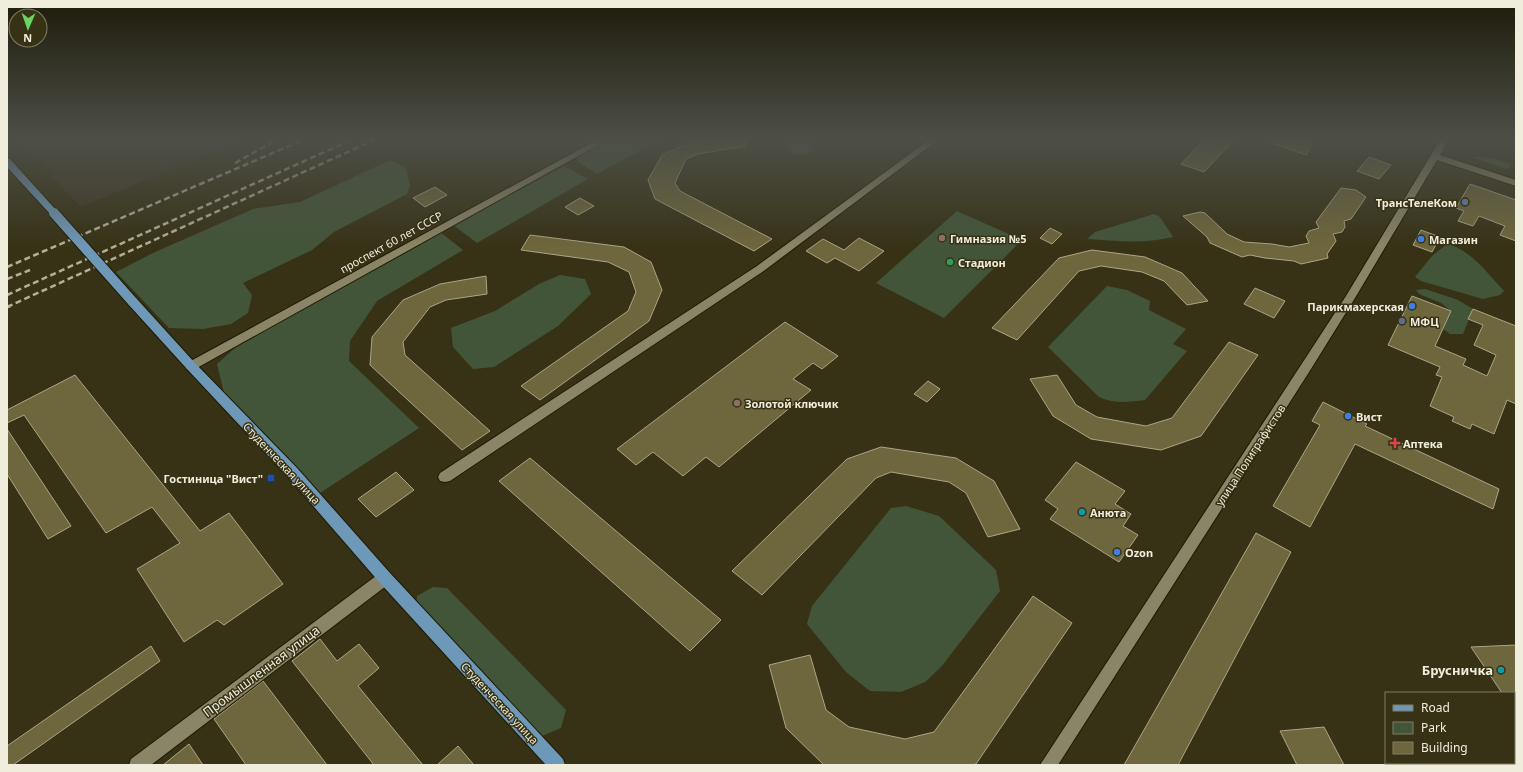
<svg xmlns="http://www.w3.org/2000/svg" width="1523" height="772" font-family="'Noto Sans',sans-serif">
<rect width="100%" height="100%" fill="#373216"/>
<!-- industrial -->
<polygon fill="#413727" points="19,140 244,140 80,207"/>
<!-- green -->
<g fill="#435539">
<polygon points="608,140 659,140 597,174 578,162 577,156"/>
<polygon points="788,140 807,140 815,148 807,155 793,154 784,144"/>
<polygon points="1475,157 1493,158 1511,164 1507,169 1474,158"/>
<polygon points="390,160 406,168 410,186 407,194 334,232 312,250 243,283 252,295 248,313 231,324 203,329 169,328 116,272 155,252 253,209 300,202"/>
<polygon points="564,166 588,179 477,243 453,225"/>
<polygon points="957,211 1022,240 944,318 876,283"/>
<path d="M1154 214 1160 217 1173 237C1144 244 1116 241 1087 239L1095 232Z"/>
<polygon points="440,232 463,250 377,301 350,341 349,361 419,428 320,493 225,397 217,364 244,340"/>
<path d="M1447 244C1470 249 1488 274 1504 291L1500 295 1483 299 1421 281 1415 277 1432 256Z"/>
<polygon points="560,275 585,279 591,294 558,326 494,367 473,369 453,347 451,328 495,311 539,284"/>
<path d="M1107 286 1127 290 1150 301 1149 310 1186 329 1173 344 1187 351 1145 400C1129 402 1113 404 1099 397L1048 347Z"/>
<polygon points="1425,289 1458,300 1473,309 1463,334 1450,334 1443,329 1451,311 1441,303 1419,294 1416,290"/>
<polygon points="906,506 939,516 996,570 1000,591 941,667 925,682 901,692 870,691 846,672 807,624 812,606 891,508"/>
<polygon points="433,587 447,588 566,710 561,728 542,736 416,610 417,596"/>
</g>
<!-- building -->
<g fill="#6e663c" stroke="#aba687">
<polygon points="708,140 745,140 746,146 698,154 686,159 675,183 680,191 772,239 754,251 655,199 648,180 662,155 688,143"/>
<polygon points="1204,140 1234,140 1204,172 1181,164"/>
<polygon points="1267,140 1302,140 1312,144 1306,155 1267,141"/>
<polygon points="1369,157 1391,165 1379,179 1357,171"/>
<polygon points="1470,184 1516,200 1516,241 1500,235 1505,226 1479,216 1473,226 1458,221 1464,211 1456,208"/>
<polygon points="435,187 447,195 425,207 413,198"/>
<polygon points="1341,188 1356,190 1366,197 1351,219 1344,221 1345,227 1342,232 1333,234 1336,241 1327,254 1328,258 1301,264 1294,261 1265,258 1250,255 1242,257 1210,243 1207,237 1183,216 1200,212 1205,213 1227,234 1244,242 1272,244 1289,247 1309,243 1306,236 1309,231 1319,228 1316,222"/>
<polygon points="580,198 594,206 578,215 565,207"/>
<polygon points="1050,228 1062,234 1052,244 1040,238"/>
<polygon points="1421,230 1440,237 1432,252 1413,245"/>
<polygon points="530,235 624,247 651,262 662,290 649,321 540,400 521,386 628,311 636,292 629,272 608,262 521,250"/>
<polygon points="859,238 884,251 859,271 835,258 827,263 806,251 823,239 844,250"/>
<polygon points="1092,250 1145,257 1182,273 1208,301 1187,305 1164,281 1142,272 1101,266 1079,271 1017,340 992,328 1059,258"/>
<polygon points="486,276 487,294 446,300 430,307 403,342 405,355 490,431 462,450 370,365 372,337 403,300 440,284"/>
<polygon points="1255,288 1285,301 1274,318 1244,304"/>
<polygon points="1412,296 1451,311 1435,346 1466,359 1463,365 1487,376 1496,355 1474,345 1483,325 1468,319 1473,309 1516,326 1516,404 1507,400 1494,434 1472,424 1470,429 1452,421 1454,417 1430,406 1442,377 1436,375 1440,367 1388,345"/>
<polygon points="785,322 838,356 822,369 813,363 793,379 811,390 719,467 706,457 683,476 653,452 636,465 617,449"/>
<polygon points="1229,342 1258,355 1201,436 1161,450 1091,439 1053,416 1030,379 1057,375 1076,405 1097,417 1146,426 1172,418"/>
<polygon points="75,375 200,531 229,513 283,584 224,625 217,620 184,642 137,569 180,543 152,507 106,533 24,415 7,423 7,410"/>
<polygon points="928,381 940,389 927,402 914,394"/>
<polygon points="1323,402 1367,424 1365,426 1499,489 1493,509 1355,444 1310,527 1273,506 1320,425 1312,421"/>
<polygon points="7,429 71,526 48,539 7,474"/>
<polygon points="881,447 956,458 994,481 1020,529 988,537 966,493 949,482 891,472 876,478 762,595 732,571 847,459"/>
<polygon points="530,458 721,620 690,651 499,481"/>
<polygon points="1076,462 1125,491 1115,504 1131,514 1123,526 1138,535 1119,562 1050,519 1058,509 1045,500"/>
<polygon points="396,472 414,490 376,517 358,499"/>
<polygon points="1256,533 1291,552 1178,765 1124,765"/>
<polygon points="1033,596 1072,623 976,764 972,765 824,765 786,728 769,665 810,655 826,710 849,727 905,739 934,732"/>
<polygon points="320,639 337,661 359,644 379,668 358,686 423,765 374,765 292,661"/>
<polygon points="1516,645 1516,693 1502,693 1471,647"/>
<polygon points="151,646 160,661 13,765 7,765 7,746"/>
<polygon points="263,681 327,765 246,765 214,719"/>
<polygon points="1324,727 1344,765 1297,765 1280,731"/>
<polygon points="189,744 203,765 163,765"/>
<polygon points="458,746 474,765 437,765"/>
</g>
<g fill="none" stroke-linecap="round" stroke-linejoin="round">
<defs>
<g id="minor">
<polygon points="597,140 607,140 195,369 191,370 187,369 185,366 187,363"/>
<polygon points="929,140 938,140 765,270 450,481 445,482 440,481 438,477 440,473 757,266"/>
<polygon points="1440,140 1448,140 1440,155 1516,180 1516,186 1437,160 1355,298 1311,369 1058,765 1040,765 1346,296"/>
<polygon points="385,572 390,573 392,578 390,583 151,765 129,765 131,759 380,573"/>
</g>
<g id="major">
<polygon points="7,158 10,159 57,211 59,213 57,215 51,215 7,167"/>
<polygon points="132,297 136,298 195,363 298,469 390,573 563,759 565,765 546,765 380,583 288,477 187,369 128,304 127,301 128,298"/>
</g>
</defs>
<!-- minor casing -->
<use href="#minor" stroke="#1e1900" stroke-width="2"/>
<!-- major casing -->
<use href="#major" stroke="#1e1900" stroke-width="2"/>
<!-- minor -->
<use href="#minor" fill="#8b8567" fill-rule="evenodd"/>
<!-- major -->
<use href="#major" fill="#6e98b7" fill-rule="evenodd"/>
<!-- rail-far1 -->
<g stroke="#b3af9a" stroke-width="2.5" stroke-dasharray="6 3.5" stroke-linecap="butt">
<polyline points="235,163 276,140"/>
<polyline points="7,267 303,140"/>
<polyline points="7,279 30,270"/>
<polyline points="7,295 351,140"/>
<polyline points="7,307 374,140"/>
</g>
<!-- rail -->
<polyline stroke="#b3af9a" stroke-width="3" stroke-dasharray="8 4" stroke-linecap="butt" points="7,307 10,306"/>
<defs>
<polyline id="major-bridge" points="54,213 132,301"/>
</defs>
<!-- major-bridge casing -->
<use href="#major-bridge" stroke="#1e1900" stroke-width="12" stroke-linecap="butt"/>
<!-- major-bridge -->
<use href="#major-bridge" stroke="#6e98b7" stroke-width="10"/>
</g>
<!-- sky -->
<linearGradient id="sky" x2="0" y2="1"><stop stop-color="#1e1c0c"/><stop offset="0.56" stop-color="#4d4f47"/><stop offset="1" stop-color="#4d4f47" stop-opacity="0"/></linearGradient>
<rect width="1523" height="248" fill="url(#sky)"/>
<!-- markers -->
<g fill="#5c6f8a" stroke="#373216" stroke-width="1.5">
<circle cx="1465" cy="202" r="4"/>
<circle cx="1402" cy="321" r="4"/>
</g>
<g fill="#8d6e63" stroke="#373216" stroke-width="1.5">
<circle cx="942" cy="238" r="4"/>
<circle cx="737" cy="403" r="4"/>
</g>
<g fill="#3f7fe0" stroke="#373216" stroke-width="1.5">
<circle cx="1421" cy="239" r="4"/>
<circle cx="1412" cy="306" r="4"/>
<circle cx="1348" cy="416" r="4"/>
<circle cx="1117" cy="552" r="4"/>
</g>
<circle fill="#2e9e5b" stroke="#373216" stroke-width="1.5" cx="950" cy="262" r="4"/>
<path fill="#e0444e" stroke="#373216" stroke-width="1.5" d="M1393 437h4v4h4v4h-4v4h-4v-4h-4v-4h4z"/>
<rect fill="#1a4fb4" stroke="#373216" stroke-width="1.5" x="267" y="474" width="8" height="8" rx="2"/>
<g fill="#0f9aa8" stroke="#373216" stroke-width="1.5">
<circle cx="1082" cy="512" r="4"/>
<circle cx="1501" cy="670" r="4"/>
</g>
<g text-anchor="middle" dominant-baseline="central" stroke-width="3" stroke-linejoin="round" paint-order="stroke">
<!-- poi labels -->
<g font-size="11" font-weight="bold" fill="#f0eddc" stroke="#373216" text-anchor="start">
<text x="1457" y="202" text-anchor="end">ТрансТелеКом</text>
<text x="950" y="238">Гимназия №5</text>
<text x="1429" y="239">Магазин</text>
<text x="958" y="262">Стадион</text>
<text x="1404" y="306" text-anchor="end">Парикмахерская</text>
<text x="1410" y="321">МФЦ</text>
<text x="745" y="403">Золотой ключик</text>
<text x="1356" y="416">Вист</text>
<text x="1403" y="443">Аптека</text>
<text x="263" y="478" text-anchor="end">Гостиница "Вист"</text>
<text x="1090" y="512">Анюта</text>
<text x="1125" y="552">Ozon</text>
</g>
<!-- street labels -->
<g font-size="11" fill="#f0eddc" stroke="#373216">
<text transform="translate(391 242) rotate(-29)">проспект 60 лет СССР</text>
<text transform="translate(1250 455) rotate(-57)">улица Полиграфистов</text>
<text transform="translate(282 463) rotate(47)">Студенческая улица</text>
<text transform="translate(500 703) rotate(47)">Студенческая улица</text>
</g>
<!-- near-poi labels -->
<g font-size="13" font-weight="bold" fill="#f0eddc" stroke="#373216" text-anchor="end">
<text x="1493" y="670">Брусничка</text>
</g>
<!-- near-street labels -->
<g font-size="13" fill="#f0eddc" stroke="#373216">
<text transform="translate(261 671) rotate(-37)">Промышленная улица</text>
</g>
</g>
<!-- border -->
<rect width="1523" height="772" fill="none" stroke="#f0eddc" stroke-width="16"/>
<!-- legend -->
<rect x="1385" y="692" width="130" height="72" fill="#373216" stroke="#817d65"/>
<rect x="1393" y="705" width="20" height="6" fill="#6e98b7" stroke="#817d65"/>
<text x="1421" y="712" font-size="12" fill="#f0eddc">Road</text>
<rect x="1393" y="722" width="20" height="12" fill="#435539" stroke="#817d65"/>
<text x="1421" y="732" font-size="12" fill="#f0eddc">Park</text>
<rect x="1393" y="742" width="20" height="12" fill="#6e663c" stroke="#817d65"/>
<text x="1421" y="752" font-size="12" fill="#f0eddc">Building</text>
<!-- north arrow -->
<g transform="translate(28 28) rotate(182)"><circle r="19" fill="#373216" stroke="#817d65"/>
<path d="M0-3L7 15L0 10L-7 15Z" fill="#69d464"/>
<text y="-6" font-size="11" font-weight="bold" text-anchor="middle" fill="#f0eddc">N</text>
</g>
</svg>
